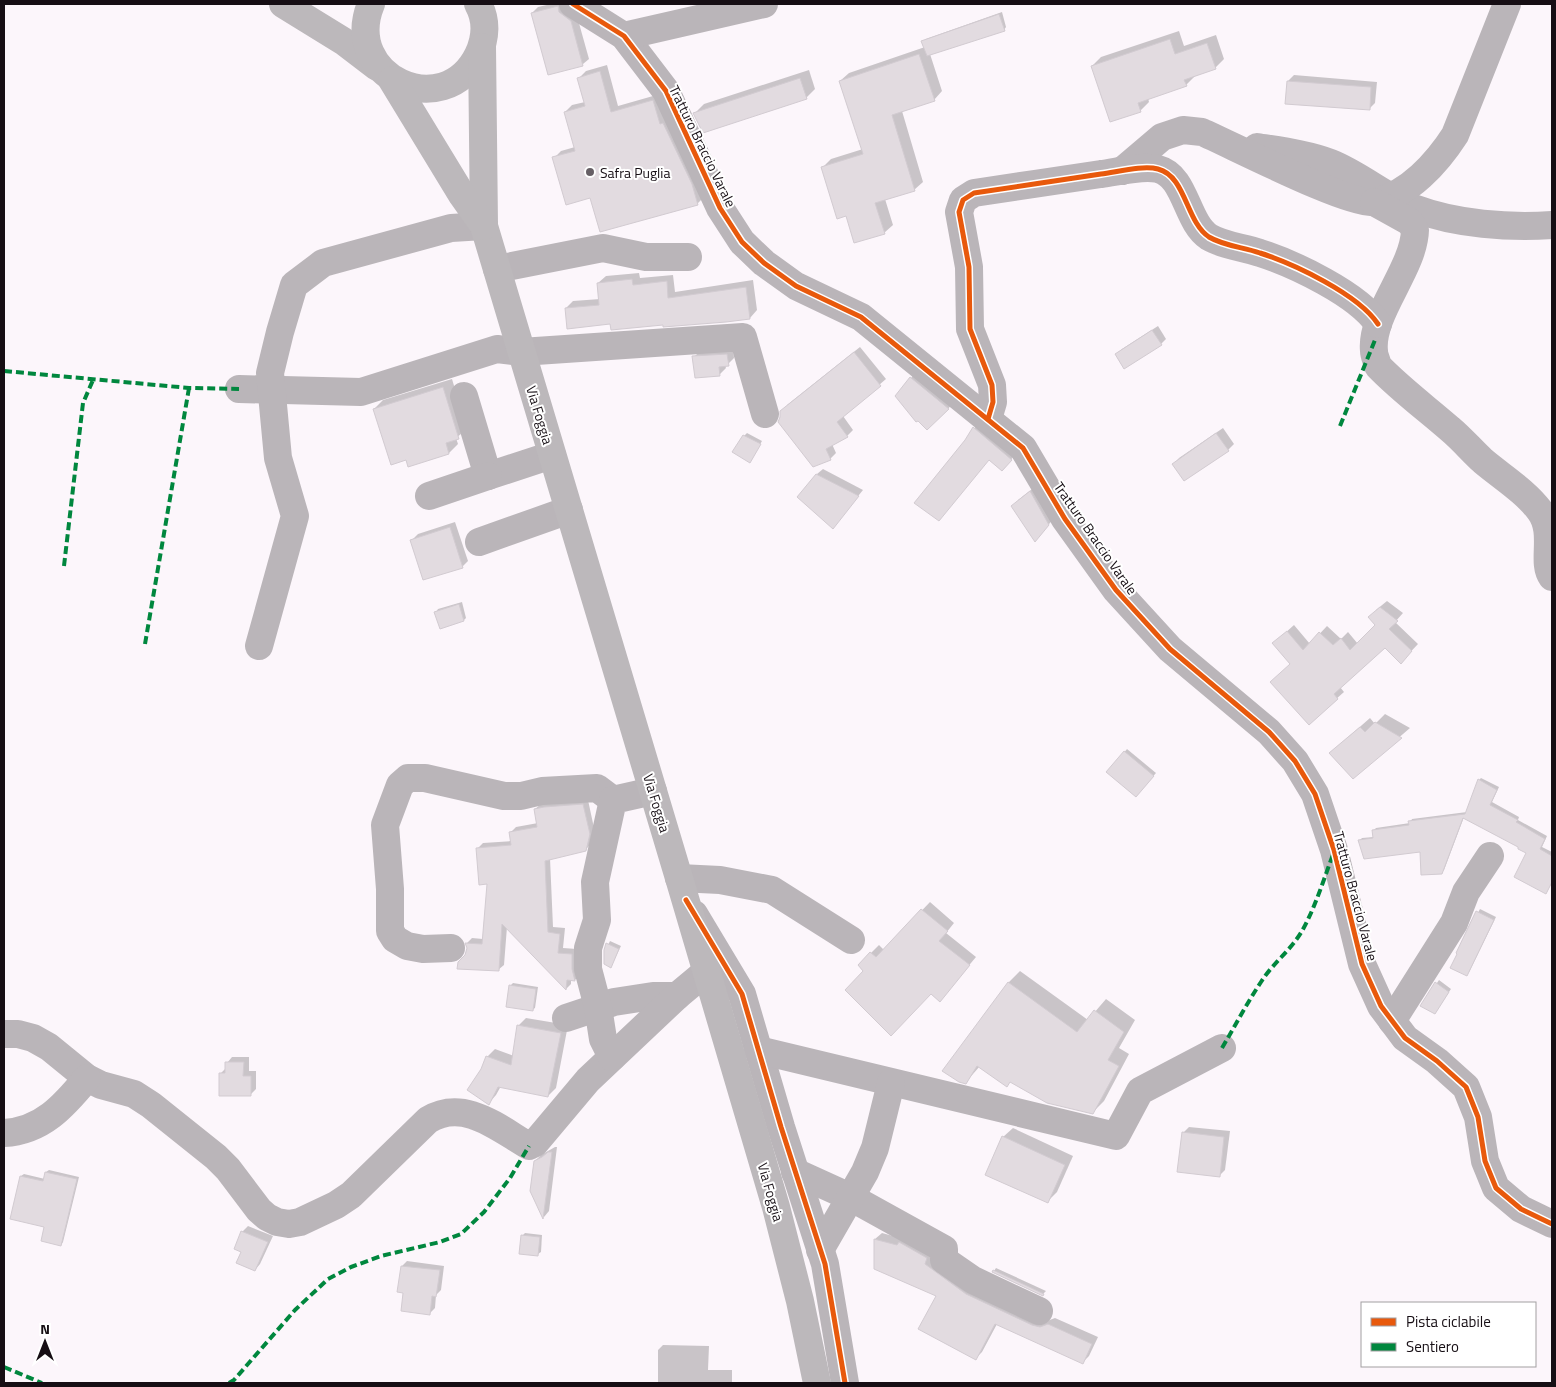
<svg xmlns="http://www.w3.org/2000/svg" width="1556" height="1387" font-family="'Titillium Web',sans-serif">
<rect width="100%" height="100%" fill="#fcf6fb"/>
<!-- shadow -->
<g fill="#0003">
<polygon points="551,4 564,4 577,16 589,59 583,64 548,74 532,13 538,7"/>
<polygon points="1002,12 1006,27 1004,30 930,54 942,91 934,100 902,111 923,182 914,190 885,199 893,225 884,233 846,214 823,167 831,159 863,149 840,81 849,73 925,47 923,42 926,39"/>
<polygon points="1179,31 1184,46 1216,35 1224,59 1215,68 1195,76 1186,85 1148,98 1149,102 1140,111 1092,66 1101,57"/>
<polygon points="607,65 618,106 660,94 704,197 697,204 591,197 554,158 561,151 575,147 565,112 572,105 585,102 579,78 586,71"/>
<polygon points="809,70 815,89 806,98 695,113 704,104"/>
<polygon points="1294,75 1377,82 1375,103 1369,109 1288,81"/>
<polygon points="639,273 640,278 673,275 675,292 753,280 757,310 750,318 664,323 611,323 566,308 573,301 600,299 598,283 606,276"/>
<polygon points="1158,326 1166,339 1161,344 1116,354 1122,349"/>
<polygon points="860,347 886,379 843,416 853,430 847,436 832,444 836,453 830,459 787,405"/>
<polygon points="733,348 734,358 728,364 725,365 726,368 720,374 696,377 694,357 700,351"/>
<polygon points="915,373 953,404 927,428 897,396"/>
<polygon points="452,379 467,429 456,438 458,444 449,453 407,459 374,409 383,400"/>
<polygon points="978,423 1016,454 1007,464 966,441"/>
<polygon points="1223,428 1234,444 1228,450 1174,464 1179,458"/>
<polygon points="747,433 762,441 752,458 744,436"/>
<polygon points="823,469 863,490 838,521 817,474"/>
<polygon points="1036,486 1054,518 1041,534 1018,500"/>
<polygon points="455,522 468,561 462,567 412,540 418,534"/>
<polygon points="1387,601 1403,613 1395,622 1418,644 1401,662 1385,646 1340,687 1344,692 1309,723 1291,664 1274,643 1294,625 1310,644 1327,626 1341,639 1348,632 1358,644 1377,625 1376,610"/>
<polygon points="462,602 466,618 464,620 436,612 438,609"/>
<polygon points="1385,714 1410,728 1353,777 1330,753 1370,718 1375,724"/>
<polygon points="1127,749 1156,773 1136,796 1108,772"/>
<polygon points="1481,778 1499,787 1492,802 1519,817 1518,820 1547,836 1542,847 1552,852 1552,882 1546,892 1528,853 1520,846 1464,817 1444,870 1441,873 1421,850 1359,841 1362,838 1374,837 1374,830 1376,828 1410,823 1412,819 1467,812 1479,780"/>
<polygon points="588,800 594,828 591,844 585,850 550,858 553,927 565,928 563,948 577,949 580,975 575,980 571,980 571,984 566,989 507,927 504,965 498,970 466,955 468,948 467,943 472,938 483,939 488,882 478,848 483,843 512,841 511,832 516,827 538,823 535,809 541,804"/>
<polygon points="930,902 954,923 946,933 976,957 940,1000 932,992 865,970 859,965 879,945 884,950"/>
<polygon points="1480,909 1496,917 1469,972 1457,952"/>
<polygon points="610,941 621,946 611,966 605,951"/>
<polygon points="1020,971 1088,1020 1106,999 1135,1020 1119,1048 1129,1054 1104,1101 1092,1113 1011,1081 980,1066 966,1082 944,1071 1009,982"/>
<polygon points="1439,980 1451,989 1437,1010 1422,1005"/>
<polygon points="513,983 538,987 535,1008 532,1010 511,985"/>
<polygon points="526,1018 568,1025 556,1088 548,1096 501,1086 496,1095 489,1103 482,1069 487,1057 495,1049 514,1056 518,1026"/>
<polygon points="232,1057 249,1057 249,1071 256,1071 256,1089 250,1095 221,1073 227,1067 227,1063"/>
<polygon points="1189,1127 1230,1131 1225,1170 1219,1176 1183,1133"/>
<polygon points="1013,1128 1073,1156 1057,1192 1048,1201 1003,1137"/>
<polygon points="555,1147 557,1147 549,1211 544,1217 531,1191 535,1161 541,1155"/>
<polygon points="49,1170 79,1177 63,1242 61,1245 46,1226 21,1176 24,1174 45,1179 46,1172"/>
<polygon points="248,1226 273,1236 260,1264 255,1270 243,1251 235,1249 242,1232"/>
<polygon points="525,1233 542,1235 541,1252 538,1254 522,1236"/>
<polygon points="882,1233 904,1239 933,1251 930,1257 973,1288 1047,1321 1055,1318 1098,1337 1089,1356 1083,1362 997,1324 982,1352 976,1358 938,1296 875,1268 875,1239"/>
<polygon points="407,1261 444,1266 441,1290 436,1295 435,1308 429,1314 405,1292 402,1266"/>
<polygon points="996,1268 1046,1291 1043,1294 994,1271"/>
<polygon points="663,1345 709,1346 708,1370 732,1370 732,1383 658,1383 658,1350"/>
</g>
<!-- building -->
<g fill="#e2dbe0" stroke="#d2cbd1">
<polygon points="558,6 559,12 571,21 583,66 548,75 531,13"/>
<polygon points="999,14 1005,31 927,56 921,41"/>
<polygon points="1170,39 1175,54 1207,43 1216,69 1184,80 1187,86 1138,103 1141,112 1110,122 1091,66"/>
<polygon points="919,54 935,101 892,115 915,191 875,203 885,234 854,243 846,216 837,219 821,167 863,154 839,81"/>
<polygon points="600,71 611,112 653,100 660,124 663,123 692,184 698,205 600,232 590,198 566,205 552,157 575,151 564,112 585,106 577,78"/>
<polygon points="800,78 807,99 703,133 693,113"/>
<polygon points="1287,81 1371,87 1370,110 1285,104"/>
<polygon points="632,279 633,285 667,281 668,298 746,287 750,319 726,322 663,327 663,325 611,330 610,324 567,329 565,308 599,305 597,283"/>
<polygon points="1152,330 1162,345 1124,369 1115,354"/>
<polygon points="854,352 881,386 837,422 848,437 826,449 831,460 813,467 778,422 780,417 780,411"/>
<polygon points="727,354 729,366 719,367 720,376 695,378 692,356"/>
<polygon points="910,377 949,409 927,430 918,421 916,422 895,396"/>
<polygon points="443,387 459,439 446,443 449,454 408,467 406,460 391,465 373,409"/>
<polygon points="973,427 1012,460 1002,471 989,460 939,521 914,503 965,440"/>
<polygon points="1216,433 1229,451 1184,481 1172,464"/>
<polygon points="743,435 761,444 750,463 732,452"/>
<polygon points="816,474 859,496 833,529 797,497"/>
<polygon points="1030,491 1049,525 1035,542 1011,506"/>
<polygon points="450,527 463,568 423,580 410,540"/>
<polygon points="459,604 464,621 440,629 434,612"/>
<polygon points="1380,607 1398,621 1389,629 1412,651 1401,664 1385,648 1334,694 1338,699 1309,725 1270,682 1290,664 1272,643 1287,631 1303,650 1319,632 1333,645 1341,638 1350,650 1375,625 1368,617"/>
<polygon points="1375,722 1402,738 1353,779 1329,753 1360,727 1365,732"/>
<polygon points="1124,751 1154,776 1136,797 1106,772"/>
<polygon points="1478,779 1497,790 1490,805 1518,820 1516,822 1545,839 1540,849 1552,856 1552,882 1546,894 1514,877 1526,853 1518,849 1518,847 1463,818 1442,874 1421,875 1420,852 1364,859 1358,840 1373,838 1372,830 1409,825 1408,821 1465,814"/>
<polygon points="583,804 590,834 586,851 545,861 548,932 560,934 558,953 572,954 572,969 575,981 567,980 566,990 502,924 499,971 457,969 458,962 465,955 467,948 465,943 482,944 487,884 479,885 476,848 511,845 509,832 537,827 534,809 544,807"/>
<polygon points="921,909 948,931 939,941 970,965 940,1002 931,994 891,1036 845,990 863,971 858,965 870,952 876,957"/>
<polygon points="1476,911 1494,920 1467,976 1450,968 1457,954 1456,953"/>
<polygon points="606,943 619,949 611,968 604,964 604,950"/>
<polygon points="1008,982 1077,1032 1094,1010 1124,1032 1108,1060 1119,1066 1093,1114 1047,1103 1010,1082 1007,1087 977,1066 966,1084 959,1082 942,1071"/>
<polygon points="1435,982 1449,992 1435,1014 1420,1006"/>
<polygon points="509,985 536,989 533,1011 506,1007"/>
<polygon points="517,1025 561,1033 548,1097 498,1087 489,1105 467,1090 481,1069 486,1056 511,1065"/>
<polygon points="225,1062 244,1062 243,1076 251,1076 251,1096 219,1096 219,1073 225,1073"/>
<polygon points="1182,1132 1224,1137 1220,1177 1177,1172"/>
<polygon points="1002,1136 1065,1165 1048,1203 985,1175"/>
<polygon points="548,1152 552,1152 543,1219 530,1191 534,1161 542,1157"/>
<polygon points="45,1172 77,1179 61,1246 41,1241 44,1227 10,1219 20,1176 43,1181"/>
<polygon points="241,1231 268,1242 255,1271 236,1263 241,1252 234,1249"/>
<polygon points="521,1235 540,1237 538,1256 519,1254"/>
<polygon points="874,1239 897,1245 899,1242 927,1258 925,1264 966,1294 1032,1325 1040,1327 1048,1324 1092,1344 1083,1364 995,1324 976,1360 918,1329 936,1296 874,1269"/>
<polygon points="401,1266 440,1270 436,1297 432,1296 430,1315 401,1311 403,1293 397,1292"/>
<polygon points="993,1270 1044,1294 1043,1296 992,1272"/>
</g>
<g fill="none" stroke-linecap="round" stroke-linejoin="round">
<!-- minor -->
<g stroke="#bab5b9" stroke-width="28">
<polyline points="573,4 624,36 666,91 720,208 742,242 764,263 796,286 861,317 1023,448 1065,519 1116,590 1170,649 1269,732 1295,761 1315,794 1334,850 1362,964 1381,1006 1405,1038 1437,1061 1466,1087 1478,1117 1485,1161 1496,1188 1521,1209 1552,1224"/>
<polyline points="624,36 764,4"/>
<path d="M1257 147C1282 151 1307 154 1331 163 1361 175 1386 198 1416 209 1456 224 1509 228 1552 225"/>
<path d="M1122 171 1162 137 1183 130 1202 132C1232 145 1352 207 1375 202 1409 194 1437 163 1455 135L1507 4"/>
<path d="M1374 202 1410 222 1415 230C1414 269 1370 314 1374 351 1374 356 1377 361 1378 366 1400 389 1426 408 1450 429 1462 439 1472 451 1483 461 1502 477 1525 491 1540 511 1556 533 1541 562 1552 577"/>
<polyline points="497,269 603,248 646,257 688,257"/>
<polyline points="239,389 361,392 497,349 521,352 743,337 765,414"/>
<polyline points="464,396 488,476 552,455"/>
<path d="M988 419 993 402 992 385 970 329 969 267 959 212 963 200 974 193C1016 187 1059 180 1101 174 1117 172 1143 165 1158 169 1186 176 1186 222 1209 237 1224 246 1243 247 1260 253 1294 264 1358 294 1378 324"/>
<polyline points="429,496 488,476"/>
<polyline points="479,542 569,510"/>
<polyline points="259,646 295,516 278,458 270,373 280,332 294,285 323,263 451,228 484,226"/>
<polyline points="679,878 720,880 772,890 851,940"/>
<polyline points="694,914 742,994 781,1127 825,1264 845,1383"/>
<polyline points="451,948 423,949 407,946 395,939 390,931 390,889 385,825 400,785 408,778 425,778 504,796 521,796 542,791 597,788 613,800"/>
<polyline points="566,1018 614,1002 653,996 677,996"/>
<polyline points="1392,1021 1454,923 1466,892 1490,856"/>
<path d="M4 1034H18L33 1038 49 1047 87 1078 101 1085 134 1094 151 1105 216 1157 228 1169 259 1210 267 1217 277 1222 289 1224 300 1222 336 1205 351 1195 428 1120C464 1098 498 1128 529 1146L535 1143 588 1080 677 996 707 971"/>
<polyline points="758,1050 1116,1136 1140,1091 1222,1048"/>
<polyline points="612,1057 603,1039 598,1007 588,969 588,948 597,920 595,882 613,800 653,791"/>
<path d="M4 1133C42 1131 64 1106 87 1078"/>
<polyline points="795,1172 850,1197 944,1249 944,1260 973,1280 1039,1311"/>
<polyline points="820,1250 865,1172 875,1148 891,1083"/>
</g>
<!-- major -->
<g stroke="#bcb8bb" stroke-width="28">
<polyline points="283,4 343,41 377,67"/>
<path d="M371 4C341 77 444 124 478 55 486 38 487 20 478 4"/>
<polyline points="482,47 484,226 679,878 776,1207 800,1301 817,1383"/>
<polyline points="392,80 462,195 484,226"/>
</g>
<!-- quiet -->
<g stroke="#00873e" stroke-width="4" stroke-dasharray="8 4" stroke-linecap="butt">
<polyline points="4,371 189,388 239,389"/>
<polyline points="1340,426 1375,340"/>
<polyline points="64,566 83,403 93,380"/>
<polyline points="145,644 189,388"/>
<path d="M1222 1048C1235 1026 1247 1003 1261 982 1273 963 1291 950 1302 931 1316 906 1324 878 1334 852"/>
<polyline points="4,1367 42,1383"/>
<polyline points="229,1383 234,1380 295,1310 328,1279 351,1267 381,1256 440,1242 461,1234 484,1212 510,1178 529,1146"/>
</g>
<defs>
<g id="cycleway">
<polyline points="573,4 624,36 666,91 720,208 742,242 764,263 796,286 861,317 1023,448 1065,519 1116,590 1170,649 1269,732 1295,761 1315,794 1334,850 1362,964 1381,1006 1405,1038 1437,1061 1466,1087 1478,1117 1485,1161 1496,1188 1521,1209 1552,1224"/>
<path d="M988 419 993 402 992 385 970 329 969 267 959 212 963 200 974 193C1016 187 1059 180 1101 174 1117 172 1143 165 1158 169 1186 176 1186 222 1209 237 1224 246 1243 247 1260 253 1294 264 1358 294 1378 324"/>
<polyline points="686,900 742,994 781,1127 825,1264 845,1383"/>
</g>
</defs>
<!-- cycleway casing -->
<use href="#cycleway" stroke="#fff" stroke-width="8"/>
<!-- cycleway -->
<use href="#cycleway" stroke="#e8590c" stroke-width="5"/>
</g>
<!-- markers -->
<circle fill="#665f65" stroke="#fff" stroke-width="2" cx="590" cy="172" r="5"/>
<g text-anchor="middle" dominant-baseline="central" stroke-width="4" stroke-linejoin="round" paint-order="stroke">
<!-- street labels -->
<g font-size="14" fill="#160e14" stroke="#fff">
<text transform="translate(703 146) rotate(64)">Tratturo Braccio Varale</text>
<text transform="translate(540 415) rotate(73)">Via Foggia</text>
<text transform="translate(1096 538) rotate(55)">Tratturo Braccio Varale</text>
<text transform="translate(657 803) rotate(73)">Via Foggia</text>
<text transform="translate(1356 896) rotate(75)">Tratturo Braccio Varale</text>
<text transform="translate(771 1192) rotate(74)">Via Foggia</text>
</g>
<!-- poi labels -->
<g font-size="14" fill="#160e14" stroke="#fff" text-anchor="start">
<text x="600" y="172">Safra Puglia</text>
</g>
</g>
<!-- border -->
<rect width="1556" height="1387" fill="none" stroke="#160e14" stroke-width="10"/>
<!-- legend -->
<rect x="1361" y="1302" width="175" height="65" fill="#ffffff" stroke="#a29fa1"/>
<rect x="1371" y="1318" width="25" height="8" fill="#e8590c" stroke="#a29fa1"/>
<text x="1406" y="1327" font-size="15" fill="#160e14">Pista ciclabile</text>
<rect x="1371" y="1343" width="25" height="8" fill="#00873e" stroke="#a29fa1"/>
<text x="1406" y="1352" font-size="15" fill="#160e14">Sentiero</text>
<!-- north arrow -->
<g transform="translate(45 1342)" stroke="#ffffff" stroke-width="4" paint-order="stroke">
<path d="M0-4L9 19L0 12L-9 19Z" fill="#160e14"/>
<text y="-8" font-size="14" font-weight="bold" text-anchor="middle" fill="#160e14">N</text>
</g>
</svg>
